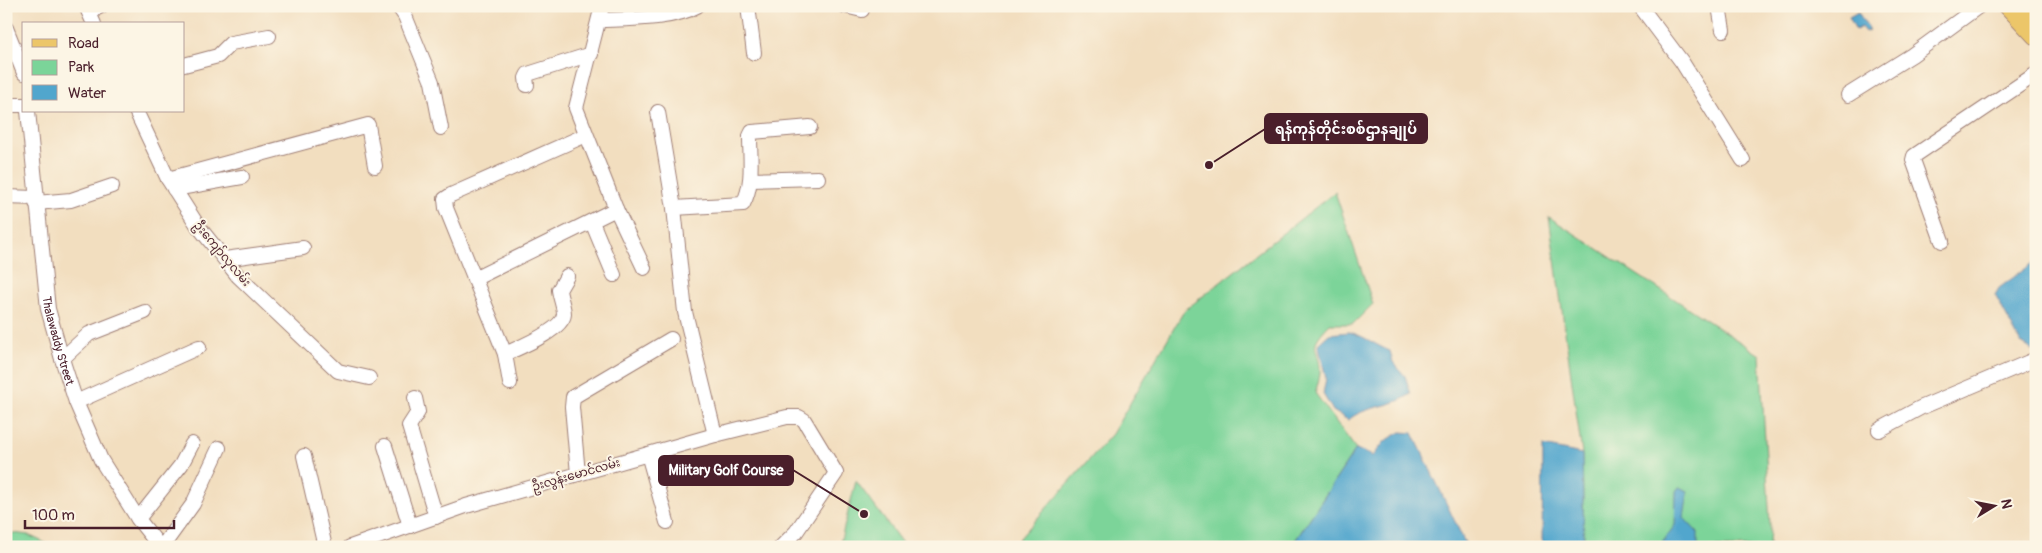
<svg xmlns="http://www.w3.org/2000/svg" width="2042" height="553" font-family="Pangolin,'Noto Sans Myanmar',sans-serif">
<rect width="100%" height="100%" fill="#fcf5e5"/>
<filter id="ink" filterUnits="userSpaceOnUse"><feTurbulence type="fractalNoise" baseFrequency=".02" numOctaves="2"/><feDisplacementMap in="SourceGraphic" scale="10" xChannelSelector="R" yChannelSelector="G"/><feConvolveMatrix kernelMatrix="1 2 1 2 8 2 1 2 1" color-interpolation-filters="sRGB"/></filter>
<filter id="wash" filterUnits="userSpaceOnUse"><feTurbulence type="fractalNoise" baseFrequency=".0096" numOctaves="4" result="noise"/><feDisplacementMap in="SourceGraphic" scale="20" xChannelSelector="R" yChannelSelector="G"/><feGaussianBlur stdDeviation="1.12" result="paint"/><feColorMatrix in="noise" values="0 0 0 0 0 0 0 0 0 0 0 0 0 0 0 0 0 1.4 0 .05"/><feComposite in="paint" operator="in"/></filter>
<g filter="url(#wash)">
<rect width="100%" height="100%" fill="#f2debf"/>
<!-- green -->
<g fill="#7bd499" stroke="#627a62">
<path d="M1335 192 1373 304 1353 324H1330C1304 350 1321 347 1320 373 1319 380 1317 387 1315 393L1356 449 1291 547H1012L1112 434 1184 311Z"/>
<polygon points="1549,217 1760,355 1770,525 1769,547 1584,547 1582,454"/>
<polygon points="856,481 905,547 839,547"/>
<polygon points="6,532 28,535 54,547 6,547"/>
</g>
<!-- water -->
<g fill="#51a6cd" stroke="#4e627c">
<polygon points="1858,12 1869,30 1865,32 1861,27 1856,30 1849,17"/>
<polygon points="2036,261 2036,352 2021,343 1995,295 1999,288"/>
<path d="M1349 332C1365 336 1375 345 1390 351L1393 362 1405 376 1411 394C1392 408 1366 405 1348 420L1333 411 1323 394 1326 378 1318 344 1329 334Z"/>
<polygon points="1401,432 1413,433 1467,547 1291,547 1356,449 1373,456 1385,441"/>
<polygon points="1543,446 1582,454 1584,547 1542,547"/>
<polygon points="1679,487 1688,491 1684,518 1698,533 1698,547 1659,547 1675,525 1676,491"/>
</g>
</g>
<g filter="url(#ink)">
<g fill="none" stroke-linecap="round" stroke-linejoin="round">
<defs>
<g id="minor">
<polyline points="86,6 94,24"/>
<polyline points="398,6 405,16 432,82 441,128"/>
<polyline points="748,6 754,53"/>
<polyline points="845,6 862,10"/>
<polyline points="1640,6 1682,62 1743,160"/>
<polyline points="1719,6 1723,30"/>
<polyline points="89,12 101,6"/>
<path d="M600 20C629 19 672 20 697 6"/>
<polyline points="6,28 24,73"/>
<polyline points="184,65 218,56 231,43 269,36"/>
<polyline points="527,85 526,78 528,74 591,54"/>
<polyline points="1848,95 1912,55 1979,6"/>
<polyline points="6,105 24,105"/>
<path id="s1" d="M28 111 48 309 62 359 76 402 101 460 138 519 160 547"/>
<polyline points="136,111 168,179 198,226 238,276 338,371 369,378"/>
<polyline points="658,112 674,208 685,312 715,435"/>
<polyline points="168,179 368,125 375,166"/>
<polyline points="751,180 818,178"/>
<polyline points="174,189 242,177"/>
<polyline points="6,197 35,198"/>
<polyline points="36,203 71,200 112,186"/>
<path d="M674 208 743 204C754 183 750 159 750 136L752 132 810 127"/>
<polyline points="616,209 644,268"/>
<polyline points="592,222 614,275"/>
<polyline points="1942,241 1913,160 1914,156 2036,74"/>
<polyline points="225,259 303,248"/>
<polyline points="474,279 616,209 576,108 602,6"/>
<path d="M505 354C518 348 563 330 564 314 564 307 560 298 559 290L567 276"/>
<polyline points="62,359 89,334 145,312"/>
<polyline points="510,383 505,354 446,208 445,199 451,195 586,135"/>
<polyline points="415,398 418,412 409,426 436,517"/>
<polyline points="76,402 199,347"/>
<polyline points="1879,430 1920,408 2036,359"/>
<polyline points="385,446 410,526"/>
<polyline points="648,454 667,522"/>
<polyline points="304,456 325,547"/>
<polyline points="578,474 572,407 573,397 671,339"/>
<polyline points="138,519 181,465 192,444"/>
<polyline points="162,547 193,504 219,448"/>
<polyline points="350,547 466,506 715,435 787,417 799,417 804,420 836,473 796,532 781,547"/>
</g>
<g id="major">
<polyline points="2008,6 2036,36"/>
<polyline points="2028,6 2036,15"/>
</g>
</defs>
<!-- minor casing -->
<use href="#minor" stroke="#9e7e75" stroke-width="16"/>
<!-- major casing -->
<use href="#major" stroke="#9e7e75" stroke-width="20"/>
<!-- minor -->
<use href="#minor" stroke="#fff" stroke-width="14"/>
<!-- major -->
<use href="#major" stroke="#ecc669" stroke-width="18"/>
</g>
</g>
<g text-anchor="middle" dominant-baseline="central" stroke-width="4" stroke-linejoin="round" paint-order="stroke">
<!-- street labels -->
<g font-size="12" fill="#4a1f2b" stroke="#fcf5e5">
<text transform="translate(222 254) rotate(50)">ဦးကျော်လှလမ်း</text>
<text stroke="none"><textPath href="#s1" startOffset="232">Thalawaddy Street</textPath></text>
<text transform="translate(576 475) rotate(-16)">ဦးလွန်းမောင်လမ်း</text>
</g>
</g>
<!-- callouts -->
<path fill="none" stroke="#4a1f2b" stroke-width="2" d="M1209 165L1265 129M864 514L793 470"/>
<g fill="#4a1f2b" stroke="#fcf5e5" stroke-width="2">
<circle cx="1209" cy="165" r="5"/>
<circle cx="864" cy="514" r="5"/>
</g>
<g fill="#4a1f2b" stroke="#4a1f2b" stroke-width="2">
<rect x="1265" y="114" width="162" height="29" rx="5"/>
<rect x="659" y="456" width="134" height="29" rx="5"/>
</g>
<g font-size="14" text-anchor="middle" font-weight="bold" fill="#fff">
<text x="1346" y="134">ရန်ကုန်တိုင်းစစ်ဌာနချုပ်</text>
<text x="726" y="475">Military Golf Course</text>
</g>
<!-- margin -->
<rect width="2042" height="553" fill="none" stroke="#fcf5e5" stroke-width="25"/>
<!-- legend -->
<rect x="22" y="22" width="162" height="90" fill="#fcf5e5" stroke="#b59f9b"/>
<rect x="32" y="39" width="25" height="8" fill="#ecc669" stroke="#b59f9b"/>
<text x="68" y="48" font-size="15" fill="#4a1f2b">Road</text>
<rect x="32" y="60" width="25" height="15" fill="#7bd499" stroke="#b59f9b"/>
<text x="68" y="72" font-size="15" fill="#4a1f2b">Park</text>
<rect x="32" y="85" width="25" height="15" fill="#51a6cd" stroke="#b59f9b"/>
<text x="68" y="98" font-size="15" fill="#4a1f2b">Water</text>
<!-- north arrow -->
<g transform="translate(1994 506) rotate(80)" stroke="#fcf5e5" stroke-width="4" paint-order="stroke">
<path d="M0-4L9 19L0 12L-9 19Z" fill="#4a1f2b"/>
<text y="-8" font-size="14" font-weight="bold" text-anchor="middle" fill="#4a1f2b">N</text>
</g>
<!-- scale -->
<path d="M25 520v8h149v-8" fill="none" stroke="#4a1f2b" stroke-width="2.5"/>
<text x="32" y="520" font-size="15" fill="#4a1f2b" stroke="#fcf5e5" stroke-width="4" paint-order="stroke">100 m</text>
</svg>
